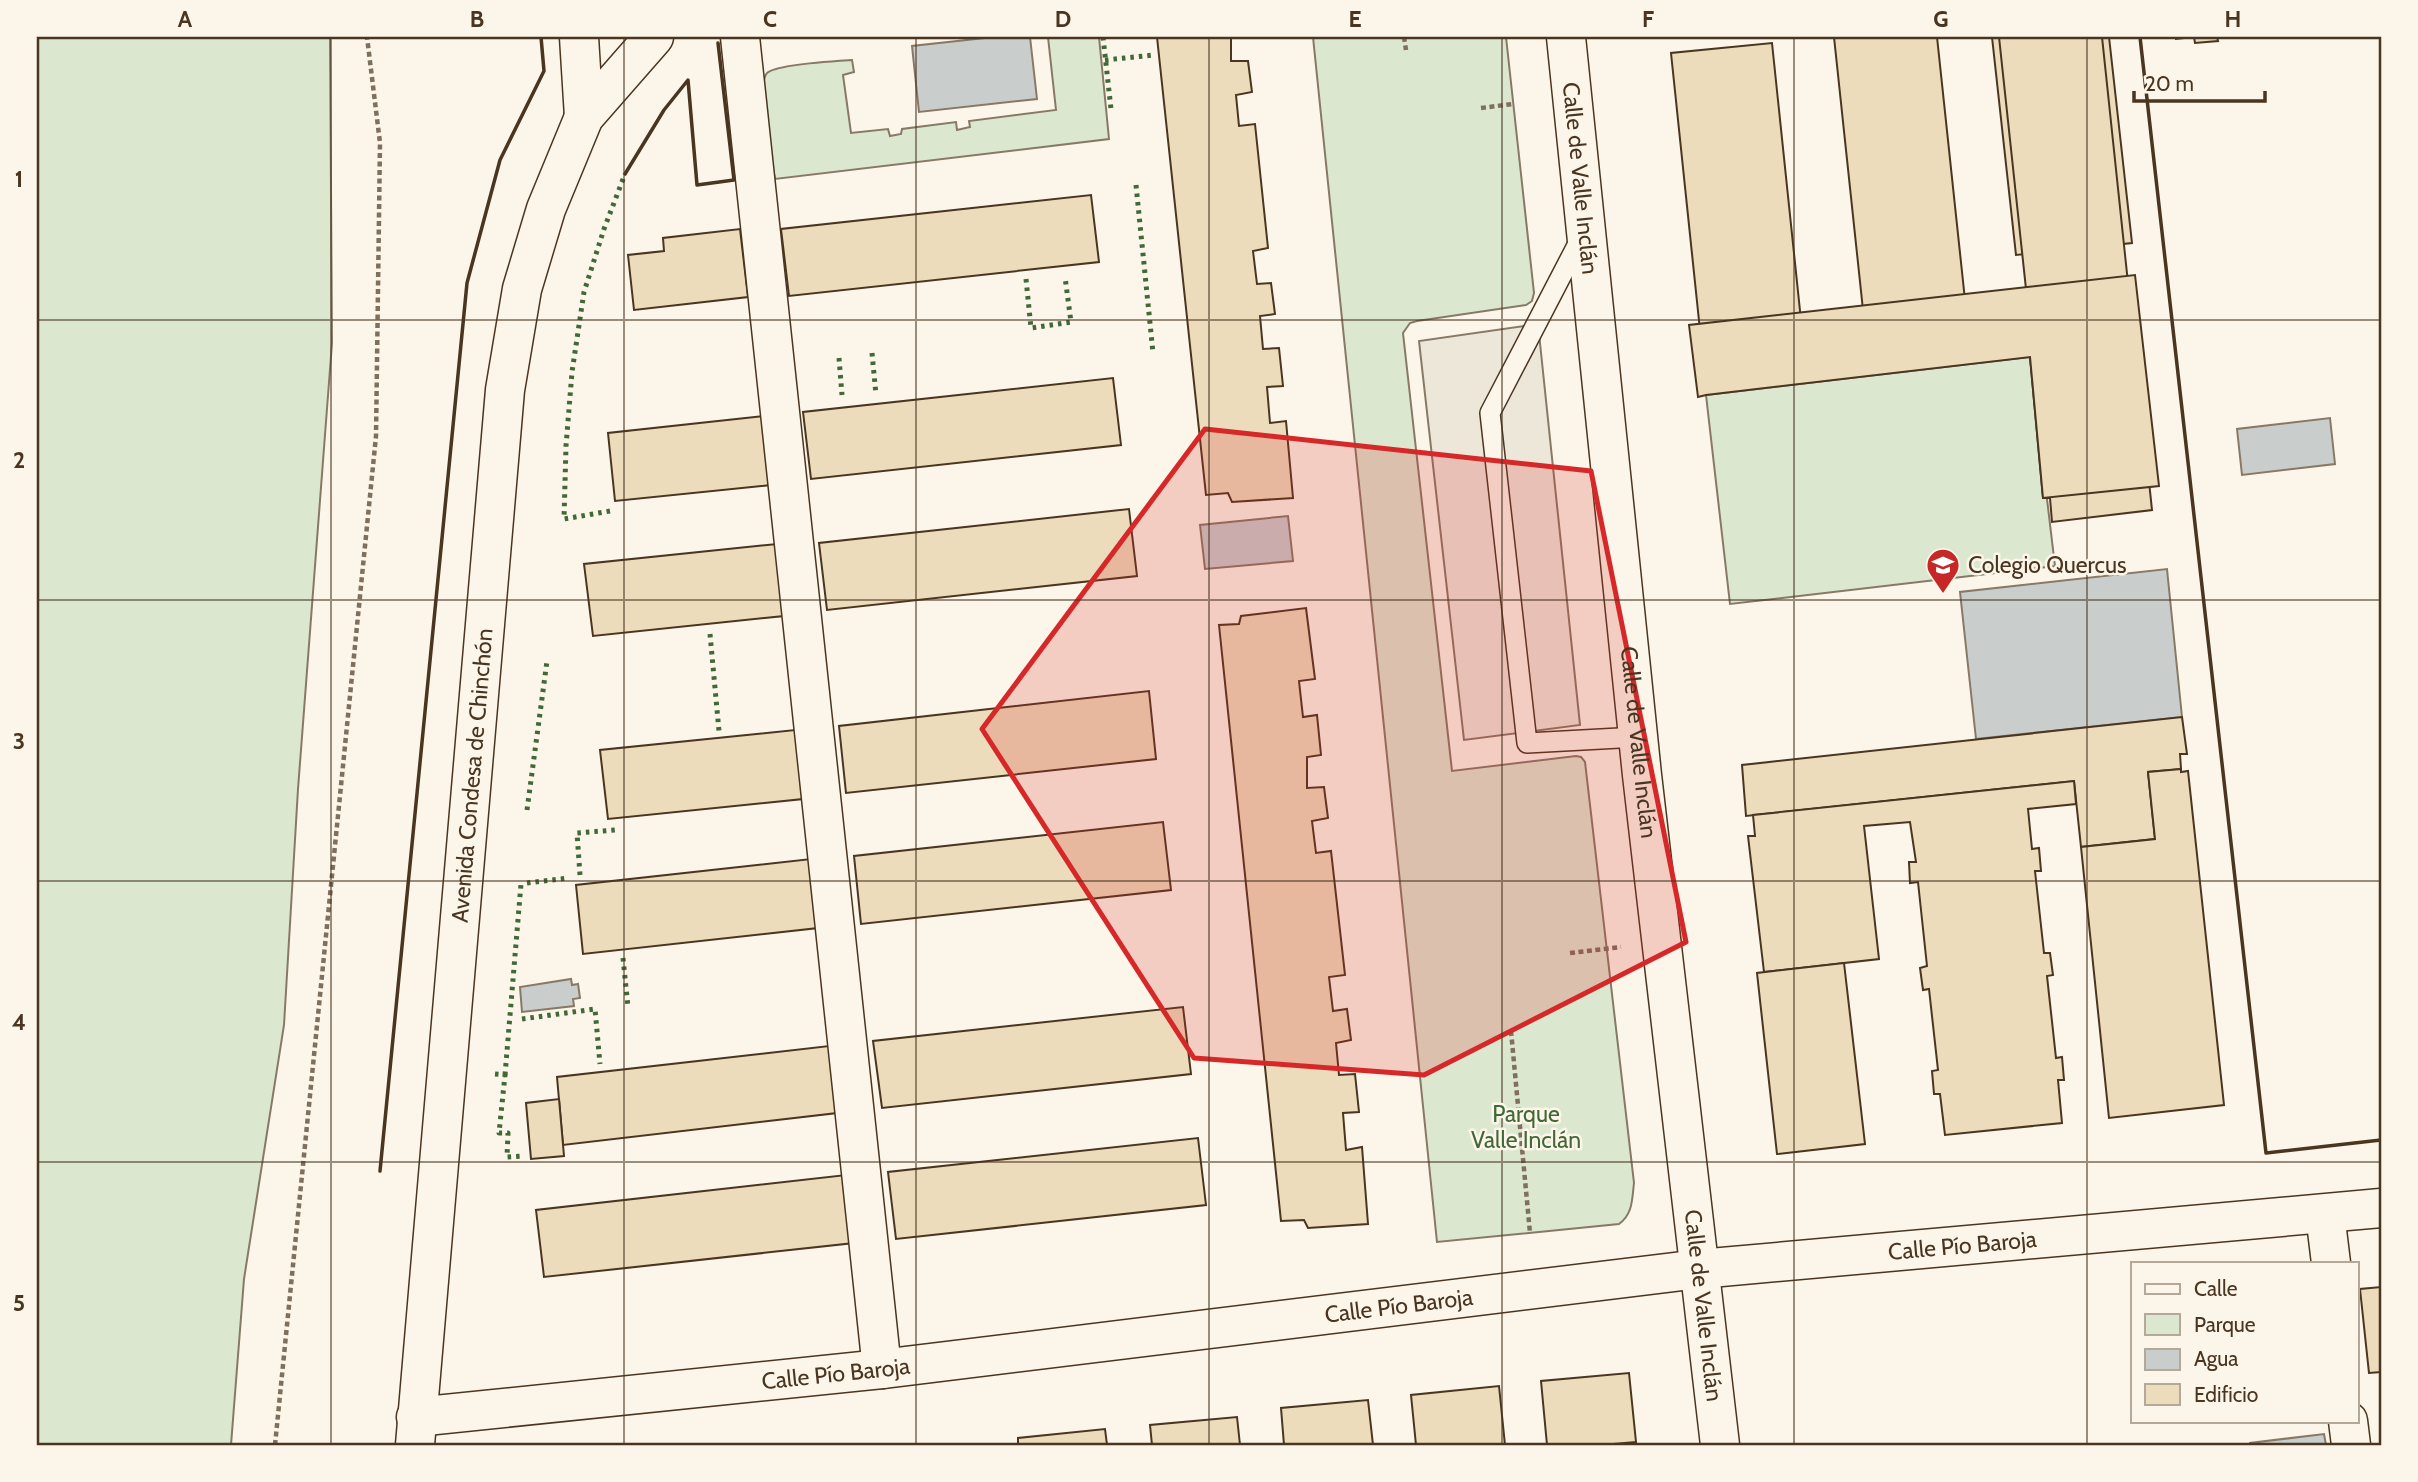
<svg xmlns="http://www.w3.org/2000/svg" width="2418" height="1482" font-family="Cabin,sans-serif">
<rect width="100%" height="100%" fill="#fbf6e9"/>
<!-- green -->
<g fill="#dce7d0" stroke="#887966" stroke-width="2">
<polygon points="37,37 330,37 332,343 298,789 284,1025 244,1279 231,1445 37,1445"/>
<path d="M1048 37H1099L1109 139 775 179C772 162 756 84 767 73 777 64 836 61 852 60L854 72 843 75 851 133 888 129 890 136 901 134 902 129 956 122 957 130 970 127 969 121 1056 110Z"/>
<path d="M1313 37H1506L1534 293 1532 301 1526 305 1417 321 1410 323 1403 333 1452 771 1576 756 1581 757 1585 762 1634 1183C1632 1199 1633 1214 1619 1224L1437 1242Z"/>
<polygon points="2030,357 2055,566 1730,604 1706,395"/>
</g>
<!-- parking -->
<polygon fill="#ede7d9" stroke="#887966" stroke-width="2" points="1538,324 1580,725 1464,740 1419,341"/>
<!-- water -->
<g fill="#c9cecd" stroke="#887966" stroke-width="2">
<polygon points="994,37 1030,37 1037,99 919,112 912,46"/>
<polygon points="2330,418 2335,464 2242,475 2237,429"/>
<polygon points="1288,516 1293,561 1205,569 1200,525"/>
<polygon points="2167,569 2182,717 1976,739 1960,592"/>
<polygon points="571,979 572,985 578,984 580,998 573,999 574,1006 522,1012 520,987"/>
<polygon points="2324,1434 2326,1445 2250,1445 2250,1443"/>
</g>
<!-- building -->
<g fill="#ecdcbc" stroke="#4a3520" stroke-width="2">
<polygon points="1157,37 1231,37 1231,61 1248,61 1252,92 1236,95 1239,126 1255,124 1268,248 1253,251 1257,284 1271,283 1275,314 1260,316 1263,349 1279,348 1283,386 1267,387 1270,423 1286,421 1293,498 1232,502 1228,493 1206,495"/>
<polygon points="1834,37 1937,37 1965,300 1863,310"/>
<polygon points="1992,37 2109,37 2132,243 2016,255"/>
<polygon points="1999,37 2102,37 2152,510 2052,522 2050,498 2043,498 2030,357 2020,290 2026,289"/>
<polygon points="2176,37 2217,37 2218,41 2195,43 2194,37 2176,39"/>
<polygon points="1772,43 1804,349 1703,359 1671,53"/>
<polygon points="1091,195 1099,262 789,296 781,229"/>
<polygon points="740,229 748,297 634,310 628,255 664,251 663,238"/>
<polygon points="2135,275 2159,486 2043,498 2030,357 1706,395 1698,397 1689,325"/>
<polygon points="1113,378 1121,445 811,479 803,412"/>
<polygon points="764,416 771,485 615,501 608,433"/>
<polygon points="1129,509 1137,576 827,610 819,543"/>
<polygon points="777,544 784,616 593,636 584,564"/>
<polygon points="1306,608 1315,679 1299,681 1303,717 1317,715 1321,755 1307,757 1307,788 1324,787 1328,818 1312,821 1316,853 1331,851 1345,975 1329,977 1333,1011 1347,1009 1351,1040 1336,1043 1339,1075 1355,1074 1359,1112 1343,1113 1346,1150 1362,1147 1368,1224 1308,1228 1304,1220 1281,1221 1219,625 1239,624 1241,616"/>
<polygon points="1149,691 1156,759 846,793 839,726"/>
<polygon points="2182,717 2187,754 2180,754 2181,769 2148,772 2155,839 2081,847 2074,781 1746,816 1742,765"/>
<polygon points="795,730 803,799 608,819 600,750"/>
<polygon points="2181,769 2181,772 2188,771 2224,1105 2109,1118 2081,847 2155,839 2148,772"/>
<polygon points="2074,781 2076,804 2028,809 2032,849 2039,848 2041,871 2035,871 2044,953 2050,953 2053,975 2047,976 2056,1058 2062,1057 2064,1080 2058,1080 2062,1123 1945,1135 1940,1094 1934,1094 1932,1071 1938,1070 1929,989 1923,990 1920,968 1927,966 1918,882 1910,883 1909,862 1916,862 1910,822 1864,826 1879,959 1764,972 1748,836 1755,836 1753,815"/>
<polygon points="1163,822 1171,890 861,924 854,856"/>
<polygon points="811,859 818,928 583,954 576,885"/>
<polygon points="1844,963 1865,1144 1777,1154 1757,973"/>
<polygon points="1183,1007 1191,1074 882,1108 873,1041"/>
<polygon points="829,1046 837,1113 563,1145 557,1077"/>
<polygon points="559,1099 564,1156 531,1159 526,1103"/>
<polygon points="1198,1138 1206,1205 896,1239 888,1172"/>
<polygon points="846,1175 854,1243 544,1277 536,1210"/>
<polygon points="2381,1287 2381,1372 2369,1373 2360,1289"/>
<polygon points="1629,1373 1636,1442 1602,1445 1547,1445 1541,1381"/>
<polygon points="1499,1386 1505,1445 1416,1445 1411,1395"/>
<polygon points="1368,1400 1373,1445 1284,1445 1281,1408"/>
<polygon points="1237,1417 1240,1445 1152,1445 1150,1425"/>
<polygon points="1105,1429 1107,1445 1018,1445 1018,1438"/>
</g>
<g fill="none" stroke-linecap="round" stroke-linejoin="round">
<defs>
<polyline id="service" points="1582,236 1490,413 1527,743 1638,737"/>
<g id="minor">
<polyline points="579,37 584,117"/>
<polyline points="740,37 882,1369"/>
<path id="s1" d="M1566 37 1642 775 1720 1445"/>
<polyline points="2325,1214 2331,1263"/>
<path id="s2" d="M416 1417 882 1369 1699 1269 2381 1208"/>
<polyline points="2348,1421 2351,1445"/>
<path id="s3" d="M415 1445 505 390 522 289 546 209 584 117 654 37"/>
</g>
</defs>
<!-- service casing -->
<use href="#service" stroke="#4a3520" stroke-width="22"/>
<!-- minor casing -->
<use href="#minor" stroke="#4a3520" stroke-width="41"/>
<!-- path -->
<g stroke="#7f6f5c" stroke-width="4.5" stroke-dasharray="5 3.5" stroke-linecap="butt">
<polyline points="1404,37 1406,50"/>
<polyline points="1481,108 1513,104"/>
<polyline points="1570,953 1621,947"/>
<polyline points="1511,1031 1530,1233"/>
<polyline points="275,1445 376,436 380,143 367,37"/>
</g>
<!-- service -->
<use href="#service" stroke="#fbf6e9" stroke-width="19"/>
<!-- minor -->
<use href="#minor" stroke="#fbf6e9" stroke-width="38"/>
<!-- hedge -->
<g stroke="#436837" stroke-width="5" stroke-dasharray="3.5 5" stroke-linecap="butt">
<polyline points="1103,37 1111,109"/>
<polyline points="1105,60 1154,55"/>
<polyline points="1136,185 1153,353"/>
<polyline points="1026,279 1031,328 1071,322 1065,277"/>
<polyline points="872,353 876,395"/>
<polyline points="839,358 842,395"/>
<polyline points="610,511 564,519 566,446 572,372 584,292 604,229 625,174"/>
<polyline points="710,634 719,731"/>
<polyline points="527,810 547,661"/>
<polyline points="580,875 577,833 615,830"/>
<polyline points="527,883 569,878"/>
<polyline points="623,958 628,1007"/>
<polyline points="522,1019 595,1009 600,1064"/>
<polyline points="495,1074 505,1075 499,1133 508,1133 507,1157 524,1156"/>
<polyline points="505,1075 521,884"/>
</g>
<!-- wall -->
<g stroke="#4a3520" stroke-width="3.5">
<polyline points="2140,37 2266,1153 2381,1140"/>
<polyline points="625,174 664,110 688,80 697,185 734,180 718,43"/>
<polyline points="380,1171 467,283 500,160 544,71 541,37"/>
</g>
</g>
<!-- marked area -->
<path fill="#d62828" fill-opacity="0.2" stroke="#d62828" stroke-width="5" stroke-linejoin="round" d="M1205 429 1591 471 1686 942 1424 1075 1194 1058 982 729Z"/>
<!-- grid -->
<path fill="none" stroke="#4a3520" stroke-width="2" stroke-opacity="0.55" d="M331 37V1445M624 37V1445M916 37V1445M1209 37V1445M1502 37V1445M1794 37V1445M2087 37V1445M37 320H2381M37 600H2381M37 881H2381M37 1162H2381"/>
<!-- icons -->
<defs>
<symbol id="school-pin" viewBox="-11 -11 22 30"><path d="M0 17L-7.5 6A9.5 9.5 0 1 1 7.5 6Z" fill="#c62828" stroke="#fbf6e9"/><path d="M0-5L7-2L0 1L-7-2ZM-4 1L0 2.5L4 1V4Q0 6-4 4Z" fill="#fff"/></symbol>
</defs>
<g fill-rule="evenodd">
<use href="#school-pin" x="1924" y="546" width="38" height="52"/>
</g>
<g text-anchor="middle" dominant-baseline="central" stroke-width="5" stroke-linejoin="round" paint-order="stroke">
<!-- street labels -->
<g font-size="23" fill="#4a3520" stroke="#fbf6e9">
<text stroke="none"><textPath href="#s1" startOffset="142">Calle de Valle Inclán</textPath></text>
<text stroke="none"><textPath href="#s1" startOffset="709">Calle de Valle Inclán</textPath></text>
<text stroke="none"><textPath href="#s3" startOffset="672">Avenida Condesa de Chinchón</textPath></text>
<text stroke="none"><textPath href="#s2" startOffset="1556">Calle Pío Baroja</textPath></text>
<text stroke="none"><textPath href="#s1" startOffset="1276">Calle de Valle Inclán</textPath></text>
<text stroke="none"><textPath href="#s2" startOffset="989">Calle Pío Baroja</textPath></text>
<text stroke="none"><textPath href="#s2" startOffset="422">Calle Pío Baroja</textPath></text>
</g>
<!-- poi labels -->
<g font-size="23" fill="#4a3520" stroke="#fbf6e9" text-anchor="start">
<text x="1968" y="565">Colegio Quercus</text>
</g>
<!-- park labels -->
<g font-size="23" fill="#436837" stroke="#fbf6e9">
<text x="1526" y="1114">Parque<tspan x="1526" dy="26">Valle Inclán</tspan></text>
</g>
</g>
<!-- border -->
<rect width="2418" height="1482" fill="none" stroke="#fbf6e9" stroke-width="77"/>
<!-- legend -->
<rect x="2131" y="1262" width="228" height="161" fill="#fbf6e9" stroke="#b4a999" stroke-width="2"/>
<rect x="2145" y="1284" width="35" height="10" fill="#fbf6e9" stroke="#b4a999" stroke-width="2"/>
<text x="2194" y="1296" font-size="21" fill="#4a3520">Calle</text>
<rect x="2145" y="1314" width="35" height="21" fill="#dce7d0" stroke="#b4a999" stroke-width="2"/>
<text x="2194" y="1332" font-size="21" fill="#4a3520">Parque</text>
<rect x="2145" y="1349" width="35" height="21" fill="#c9cecd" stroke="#b4a999" stroke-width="2"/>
<text x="2194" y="1366" font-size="21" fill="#4a3520">Agua</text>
<rect x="2145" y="1384" width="35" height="21" fill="#ecdcbc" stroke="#b4a999" stroke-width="2"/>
<text x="2194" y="1402" font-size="21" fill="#4a3520">Edificio</text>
<!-- scale -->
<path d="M2134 91v10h131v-10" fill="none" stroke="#4a3520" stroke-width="3.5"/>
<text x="2145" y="91" font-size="21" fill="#4a3520" stroke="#fbf6e9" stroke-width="5" paint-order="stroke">20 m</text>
<rect x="38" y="38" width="2342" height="1406" fill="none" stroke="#4a3520" stroke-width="2.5"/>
<g font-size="23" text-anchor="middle" font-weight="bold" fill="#4a3520">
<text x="185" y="27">A</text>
<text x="477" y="27">B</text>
<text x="770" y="27">C</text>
<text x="1063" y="27">D</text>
<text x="1355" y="27">E</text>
<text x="1648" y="27">F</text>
<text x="1941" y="27">G</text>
<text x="2233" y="27">H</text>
<text x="19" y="187">1</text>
<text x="19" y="468">2</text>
<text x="19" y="749">3</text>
<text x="19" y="1030">4</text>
<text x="19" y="1311">5</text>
</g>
</svg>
